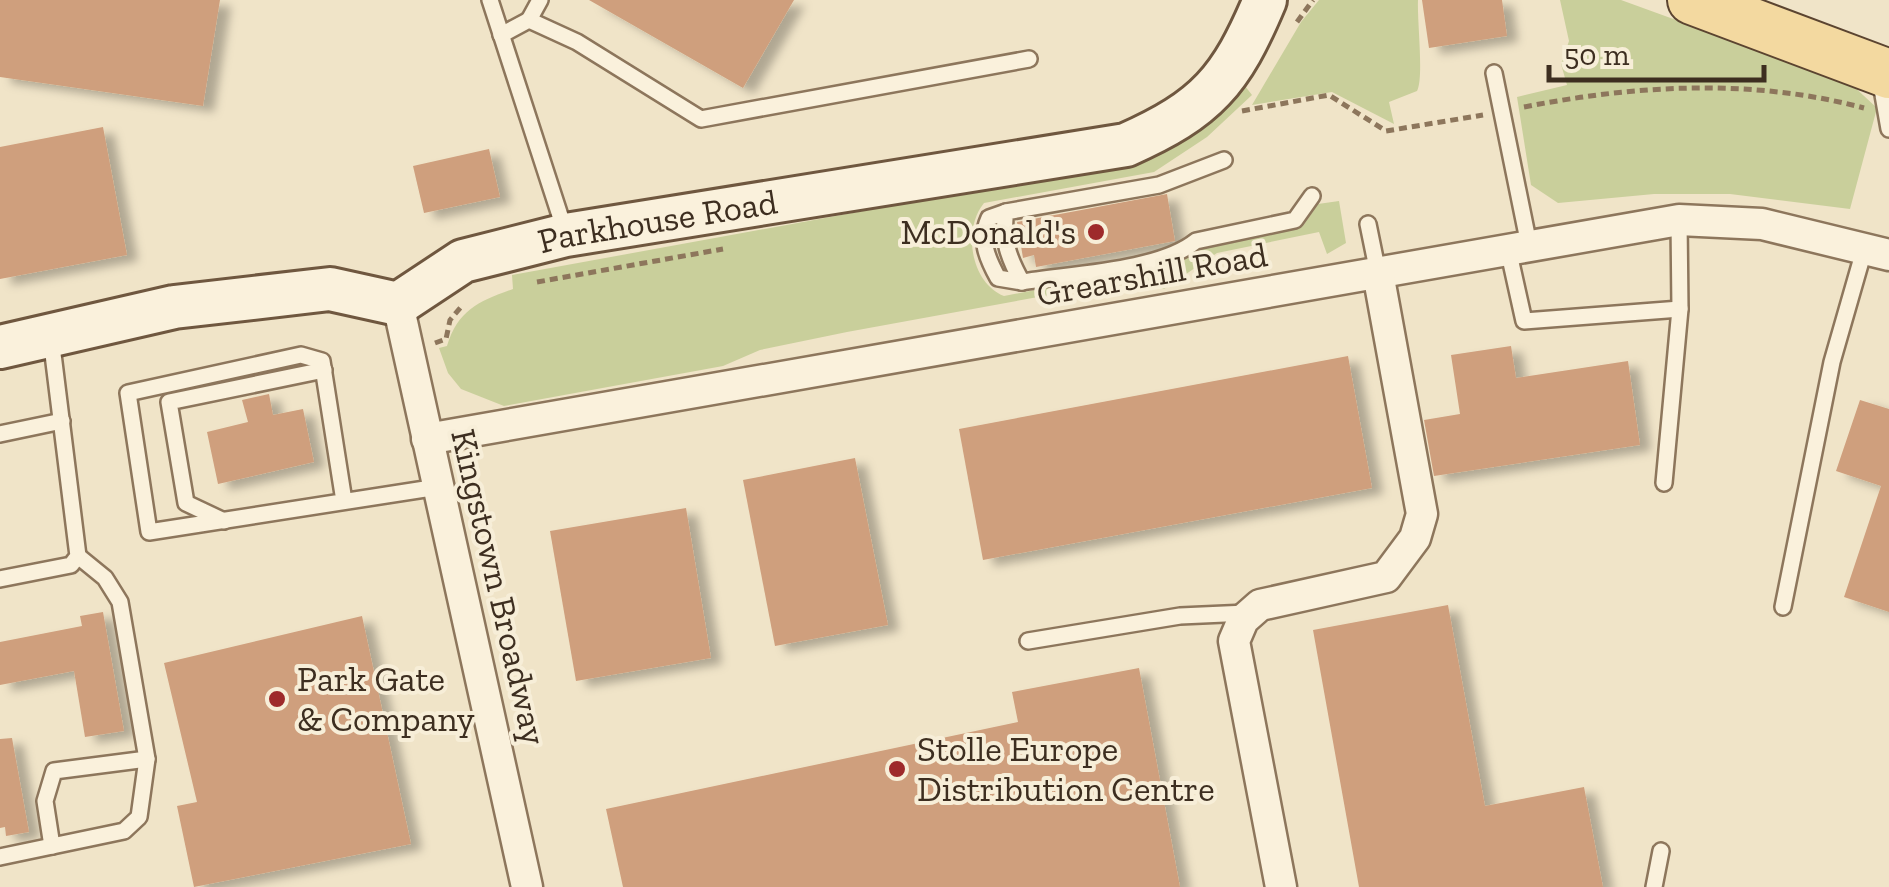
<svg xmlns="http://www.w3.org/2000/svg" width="1889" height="887" font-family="'Zilla Slab',serif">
<defs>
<filter id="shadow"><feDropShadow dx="11" dy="6" stdDeviation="5" flood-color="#0004"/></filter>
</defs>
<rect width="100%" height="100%" fill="#f0e4c8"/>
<!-- green -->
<g fill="#c9cf9b">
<path d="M1319 0H1418C1417 22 1424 78 1417 91L1389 102 1394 124 1332 92 1252 105 1301 22Z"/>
<polygon points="1560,0 1621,0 1850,83 1877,108 1850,209 1730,194 1654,194 1558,203 1531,185 1517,97 1567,85 1561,64 1569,41"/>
<path d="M1245 86 1252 95 1207 137 1154 172 984 203C962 230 971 283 1004 296L1178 262 1215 241 1303 226 1318 204 1339 201 1346 243 1327 254 1319 232 1217 253 1164 289 1137 279 847 332 760 350 723 366 504 406 461 389 448 373 439 348 447 346C458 310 479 301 513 289L512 275 1154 158 1189 139Z"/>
</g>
<!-- building -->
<g fill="#cf9f7d" filter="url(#shadow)">
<polygon points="0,0 220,0 203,106 0,77"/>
<polygon points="589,0 794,0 743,88"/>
<polygon points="1422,0 1502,0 1507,36 1429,48"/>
<polygon points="103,127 127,255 0,279 0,147"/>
<polygon points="489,149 500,197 424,213 413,166"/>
<polygon points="1167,194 1175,241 1036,267 1034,255 1023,258 1017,222"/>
<polygon points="1511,346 1516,378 1628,361 1640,445 1434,476 1424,420 1460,414 1451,355"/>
<polygon points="1348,356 1372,488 983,560 959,429"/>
<polygon points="269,394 273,415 303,409 314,462 218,484 207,432 248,422 242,400"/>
<polygon points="1860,400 1889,409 1889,612 1844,597 1881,486 1836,471"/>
<polygon points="855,458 888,625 775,646 743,480"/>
<polygon points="686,508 711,658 576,681 550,531"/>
<polygon points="1448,605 1485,806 1584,787 1603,887 1359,887 1313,630"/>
<polygon points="103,612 124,731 85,737 74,671 0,685 0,642 82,626 80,616"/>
<polygon points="362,616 411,844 194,887 177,806 197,802 164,663"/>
<polygon points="1139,668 1180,887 623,887 606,809 1018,722 1012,692"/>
<polygon points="12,738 29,832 6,836 5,827 0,828 0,739"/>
</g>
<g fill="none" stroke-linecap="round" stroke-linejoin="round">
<defs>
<g id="lane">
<polyline points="490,0 566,234"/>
<polyline points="529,20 540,0"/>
<polyline points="501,35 529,20 577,42 701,119 1029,59"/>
<polyline points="1494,73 1529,245"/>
<polyline points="1880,78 1889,129"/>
<path d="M1224 160 1159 185 1006 212C1001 238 1009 259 1022 282 1070 274 1159 271 1196 241L1295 220 1312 196"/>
<path d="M1006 212 989 218C979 240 987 258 998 278L1022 282"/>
<polyline points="1368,224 1378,273"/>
<polyline points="1508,249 1524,321 1680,309"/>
<polyline points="0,434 62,421"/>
<polyline points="1664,483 1680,309 1679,220"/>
<polyline points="344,501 322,361 301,355 128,393 149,532 438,487"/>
<polyline points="224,521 186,503 169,402 324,370"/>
<polyline points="0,579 71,565 78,556 51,338"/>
<polyline points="1783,607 1832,362 1865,247"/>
<polyline points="1028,641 1180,616 1247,613"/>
<polyline points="52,846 45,801 54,771 147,759"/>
<polyline points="0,857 124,831 139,817 147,759 120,602 105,578 78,556"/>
<polyline points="1654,887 1661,851"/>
</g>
<g id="street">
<polyline points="398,304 527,887"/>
<polyline points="427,439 1679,220 1762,224 1889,255"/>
<polyline points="1281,887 1234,641 1243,620 1260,605 1386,577 1415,538 1422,514 1378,273"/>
</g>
<g id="secondary">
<path id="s1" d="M0 347 174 307 330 289 398 304 463 261 566 235 1126 145C1207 109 1231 81 1265 0"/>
</g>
<polyline id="primary" points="1692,0 1889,74"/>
</defs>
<!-- lane casing -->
<use href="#lane" stroke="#8d765c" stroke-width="20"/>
<!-- street casing -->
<use href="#street" stroke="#8d765c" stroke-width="35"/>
<!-- secondary casing -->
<use href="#secondary" stroke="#6f573f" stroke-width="48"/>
<!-- primary casing -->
<use href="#primary" stroke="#5b4430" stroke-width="52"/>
<!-- path -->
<g stroke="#8d765c" stroke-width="5" stroke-dasharray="8 5" stroke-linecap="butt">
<polyline points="1297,22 1313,0"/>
<path d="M1524 107C1636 85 1752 78 1864 108"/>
<polyline points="1242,111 1329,95 1386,131 1483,115"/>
<polyline points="537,282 723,249"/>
<polyline points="435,343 446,339 450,320 461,307"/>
</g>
<!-- lane -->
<use href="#lane" stroke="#faf1dc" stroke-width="15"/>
<!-- street -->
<use href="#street" stroke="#faf1dc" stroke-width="30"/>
<!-- secondary -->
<use href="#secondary" stroke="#faf1dc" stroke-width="42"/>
<!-- primary -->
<use href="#primary" stroke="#f3d9a0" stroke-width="48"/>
</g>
<!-- markers -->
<g fill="#9e2a2b" stroke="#f7eed8" stroke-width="4">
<circle cx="1096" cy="232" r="10"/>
<circle cx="277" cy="699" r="10"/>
<circle cx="897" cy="769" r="10"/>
</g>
<g text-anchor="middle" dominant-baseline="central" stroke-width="8" stroke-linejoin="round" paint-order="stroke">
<!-- street labels -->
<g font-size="35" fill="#3d2e20" stroke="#f7eed8">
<text stroke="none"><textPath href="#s1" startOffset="682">Parkhouse Road</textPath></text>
<text transform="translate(1152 274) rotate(-10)">Grearshill Road</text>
<text transform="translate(499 587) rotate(77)">Kingstown Broadway</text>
</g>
<!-- poi labels -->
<g font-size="35" fill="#3d2e20" stroke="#f7eed8" text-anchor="start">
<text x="1076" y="232" text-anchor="end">McDonald's</text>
<text x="297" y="679">Park Gate<tspan x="297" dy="40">&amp; Company</tspan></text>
<text x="917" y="749">Stolle Europe<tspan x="917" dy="40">Distribution Centre</tspan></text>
</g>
</g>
<!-- scale -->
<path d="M1549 65v15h215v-15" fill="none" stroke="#3d2e20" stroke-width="5"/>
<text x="1564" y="65" font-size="30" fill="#3d2e20" stroke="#f7eed8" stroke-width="8" paint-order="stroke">50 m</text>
</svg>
